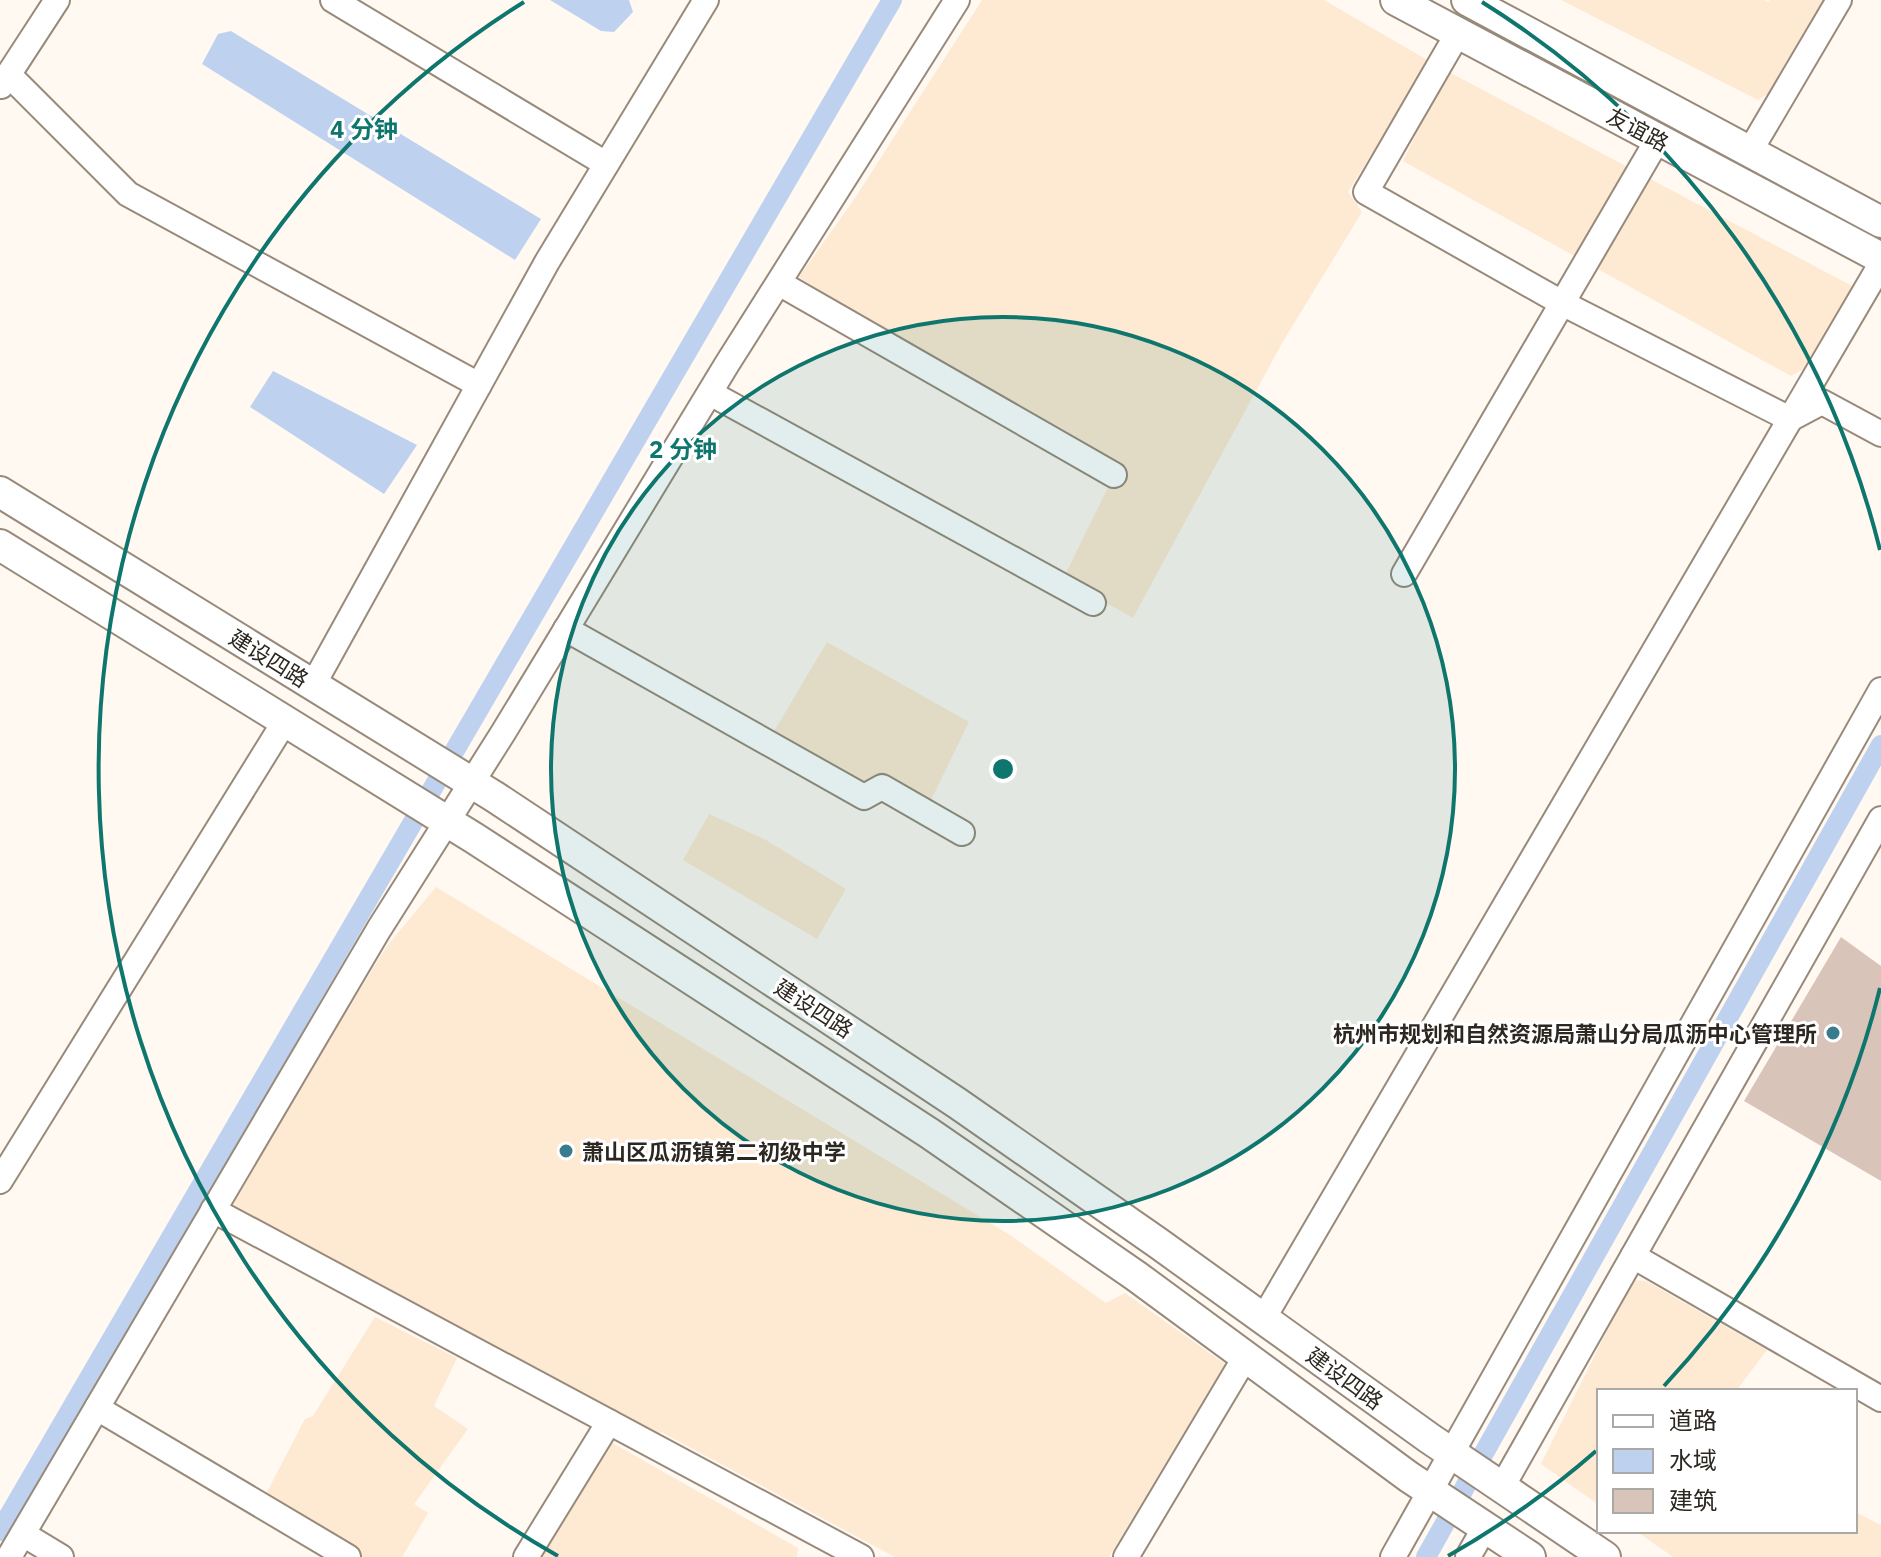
<svg xmlns="http://www.w3.org/2000/svg" width="1881" height="1557" font-family="'IBM Plex Sans','Noto Sans SC',sans-serif">
<rect width="100%" height="100%" fill="#fff9f2"/>
<!-- built -->
<g fill="#fee9d2">
<polygon points="982,0 1324,0 1429,61 1348,192 1362,212 1282,343 1133,618 1063,579 1114,475 986,401 799,277 855,198"/>
<polygon points="1561,0 1764,0 1768,2 1770,0 1825,0 1775,89 1758,100"/>
<polygon points="1447,71 1852,286 1813,364 1791,376 1403,161"/>
<polygon points="827,642 969,722 930,802 865,787 773,733"/>
<polygon points="709,814 766,840 846,889 817,939 683,860"/>
<polygon points="436,887 1010,1235 1106,1303 1125,1293 1225,1364 1109,1557 895,1557 661,1432 649,1451 232,1218 234,1194 387,946"/>
<polygon points="1632,1280 1646,1281 1767,1350 1736,1391 1599,1391 1599,1505 1541,1464"/>
<polygon points="375,1317 457,1358 434,1406 468,1429 414,1504 428,1513 402,1557 363,1557 266,1494 305,1419 313,1416"/>
<polygon points="609,1441 798,1548 797,1557 538,1557"/>
<polygon points="1855,1512 1881,1525 1881,1557 1673,1557 1636,1531 1855,1531"/>
</g>
<!-- water -->
<g fill="#bed2f0">
<polygon points="550,0 629,0 633,12 614,32 601,31"/>
<polygon points="231,31 541,219 515,260 202,64 218,34"/>
<polygon points="273,371 417,445 384,494 250,407"/>
</g>
<g fill="none" stroke-linecap="round" stroke-linejoin="round">
<!-- canal -->
<g stroke="#bed2f0" stroke-width="20">
<polyline points="1480,1460 1881,745"/>
<polyline points="1460,1497 1469,1479"/>
<polyline points="0,1531 892,0"/>
<polyline points="1426,1557 1449,1516"/>
</g>
</g>
<!-- building -->
<polygon fill="#d9c4ba" points="1841,937 1881,966 1881,1181 1744,1101"/>
<g fill="none" stroke-linecap="round" stroke-linejoin="round">
<defs>
<g id="minor">
<polyline points="333,0 606,164"/>
<polyline points="1458,33 1366,192 1562,303 1790,419 1822,402 1881,434"/>
<polyline points="9,75 128,194 479,385"/>
<polyline points="1,86 57,0"/>
<polyline points="1750,151 1839,0"/>
<polyline points="779,283 1114,475"/>
<polyline points="710,393 1093,603"/>
<polyline points="1404,574 1658,139"/>
<polyline points="566,629 864,797 882,787 962,833"/>
<polyline points="313,685 547,262 706,0"/>
<polyline points="0,1181 285,721"/>
<polyline points="213,1210 861,1557"/>
<polyline points="1633,1256 1881,1399"/>
<polyline points="1263,1319 1881,264"/>
<polyline points="97,1408 348,1557"/>
<polyline points="1502,1487 1881,819"/>
<polyline points="23,1534 61,1557"/>
<polyline points="9,1557 379,929 503,733 727,364 957,0"/>
<polyline points="526,1557 609,1422"/>
<polyline points="1126,1557 1246,1356"/>
<polyline points="1393,1557 1881,690"/>
<polyline points="1468,1557 1485,1527"/>
</g>
<g id="major">
<polyline points="1396,0 1881,258"/>
<polyline points="1467,0 1881,222"/>
<polyline points="0,492 495,797 957,1103 1158,1243 1429,1438 1605,1557"/>
<polyline points="0,545 474,838 929,1133 1136,1276 1409,1477 1530,1557"/>
</g>
</defs>
<!-- minor casing -->
<use href="#minor" stroke="#988a7b" stroke-width="28"/>
<!-- major casing -->
<use href="#major" stroke="#988a7b" stroke-width="34"/>
<!-- minor -->
<use href="#minor" stroke="#fff" stroke-width="24"/>
<!-- major -->
<use href="#major" stroke="#fff" stroke-width="30"/>
</g>
<!-- distance rings -->
<circle cx="1003" cy="769" r="452" fill="#0f766e" fill-opacity=".12"/>
<g fill="none" stroke="#0f766e" stroke-width="4">
<circle cx="1003" cy="769" r="452"/>
<path d="M1880 988A904 904 0 0 1 1664 1386M1596 1451A904 904 0 0 1 1448 1556M558 1556A904 904 0 0 1 524 2M1482 2A904 904 0 0 1 1880 550"/>
</g>
<!-- markers -->
<g fill="#397c8d" stroke="#fff" stroke-width="3">
<circle cx="1833" cy="1033" r="8"/>
<circle cx="566" cy="1151" r="8"/>
</g>
<g text-anchor="middle" dominant-baseline="central" stroke-width="6" stroke-linejoin="round" paint-order="stroke">
<!-- street labels -->
<g font-size="22" fill="#2c2720" stroke="#fff">
<text transform="translate(1638 129) rotate(28)">友谊路</text>
<text transform="translate(269 658) rotate(32)">建设四路</text>
<text transform="translate(814 1008) rotate(33)">建设四路</text>
<text transform="translate(1345 1378) rotate(36)">建设四路</text>
</g>
<!-- poi labels -->
<g font-size="22" font-weight="bold" fill="#2c2720" stroke="#fff" text-anchor="end">
<text x="1817" y="1033">杭州市规划和自然资源局萧山分局瓜沥中心管理所</text>
<text x="582" y="1151" text-anchor="start">萧山区瓜沥镇第二初级中学</text>
</g>
</g>
<circle cx="1003" cy="769" r="12" fill="#0f766e" stroke="#fff" stroke-width="4"/>
<g font-size="24" text-anchor="middle" font-weight="bold" fill="#0f766e" stroke="#fff" stroke-width="6" stroke-linejoin="round" paint-order="stroke">
<text x="364" y="138">4 分钟</text>
<text x="683" y="458">2 分钟</text>
</g>
<!-- legend -->
<rect x="1597" y="1389" width="260" height="144" fill="#ffffff" stroke="#aba9a6" stroke-width="2"/>
<rect x="1613" y="1415" width="40" height="12" fill="#ffffff" stroke="#aba9a6" stroke-width="2"/>
<text x="1669" y="1429" font-size="24" fill="#2c2720">道路</text>
<rect x="1613" y="1449" width="40" height="24" fill="#bed2f0" stroke="#aba9a6" stroke-width="2"/>
<text x="1669" y="1469" font-size="24" fill="#2c2720">水域</text>
<rect x="1613" y="1489" width="40" height="24" fill="#d9c4ba" stroke="#aba9a6" stroke-width="2"/>
<text x="1669" y="1509" font-size="24" fill="#2c2720">建筑</text>
</svg>
